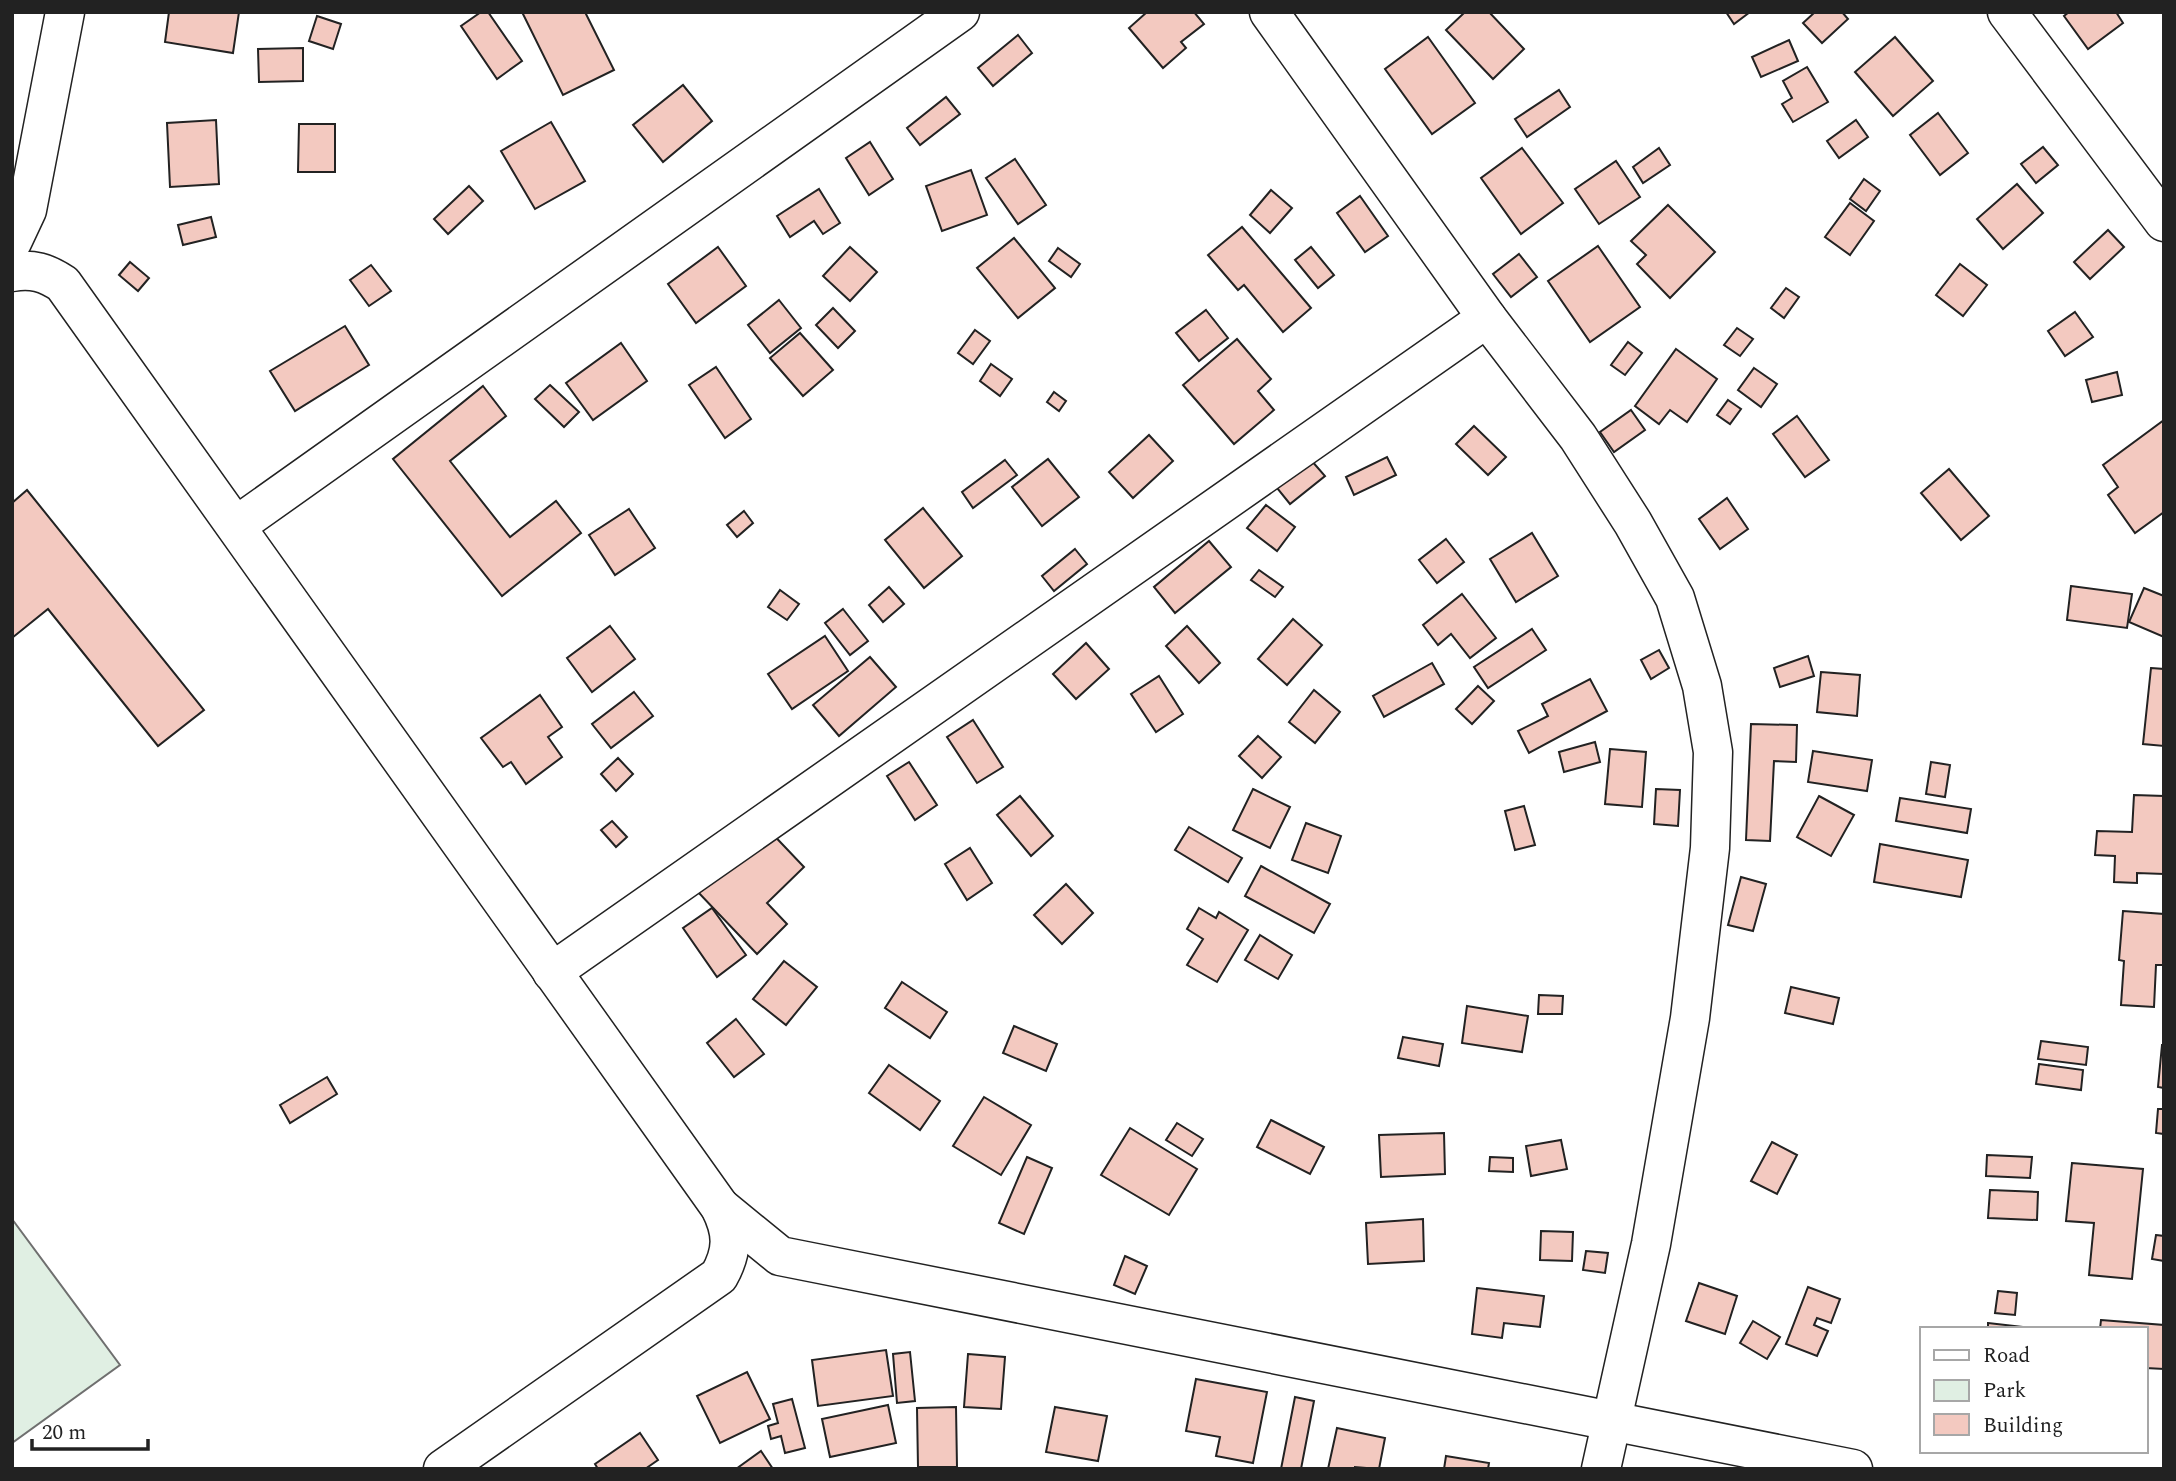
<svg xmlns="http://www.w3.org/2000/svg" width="2176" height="1481" font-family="Spectral,serif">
<rect width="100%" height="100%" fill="#fff"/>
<!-- green -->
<polygon fill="#e0efe3" stroke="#6f6f6f" stroke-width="2" points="12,1219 120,1365 12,1443"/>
<!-- building -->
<g fill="#f3c9c0" stroke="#222" stroke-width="2">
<polygon points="169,12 239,12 233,53 165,42"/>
<polygon points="481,12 488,12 522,61 497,79 461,26"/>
<polygon points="522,12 585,12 614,70 563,95"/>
<polygon points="1147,12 1194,12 1204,24 1181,42 1186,48 1163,68 1129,28"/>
<polygon points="1465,12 1489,12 1524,49 1493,79 1446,30"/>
<polygon points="1726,12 1750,12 1734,24"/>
<polygon points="1815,12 1842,12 1848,19 1822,43 1803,23"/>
<polygon points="2069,12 2116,12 2123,23 2088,49 2064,16"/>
<polygon points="317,16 341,24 333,49 309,41"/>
<polygon points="1018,35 1032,53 993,86 978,68"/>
<polygon points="1428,37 1475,103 1432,134 1385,69"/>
<polygon points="1895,37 1933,81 1893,116 1855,72"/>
<polygon points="1789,40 1798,61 1761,77 1752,57"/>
<polygon points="303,48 303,81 259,82 258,49"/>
<polygon points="1807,67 1828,102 1793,122 1782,104 1792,98 1783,81"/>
<polygon points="683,85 712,121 663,162 633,125"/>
<polygon points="1559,90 1570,107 1527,137 1515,119"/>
<polygon points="946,97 960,114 920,145 907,128"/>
<polygon points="1938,113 1968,153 1940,175 1910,135"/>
<polygon points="216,120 219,184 170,187 167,123"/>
<polygon points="1856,120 1868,137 1839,158 1827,141"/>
<polygon points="551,122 585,181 535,209 501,151"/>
<polygon points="299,124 335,124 335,172 298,172"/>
<polygon points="870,142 893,179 869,195 846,158"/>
<polygon points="2043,147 2058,165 2036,183 2021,164"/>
<polygon points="1522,148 1563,203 1521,234 1481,178"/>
<polygon points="1659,148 1670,165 1643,183 1633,167"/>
<polygon points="1015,159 1046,205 1018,224 986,178"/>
<polygon points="1616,161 1640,197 1599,224 1575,189"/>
<polygon points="971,170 987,215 942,231 926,186"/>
<polygon points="1864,179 1880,191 1866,211 1850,199"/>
<polygon points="2017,184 2043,213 2003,249 1977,219"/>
<polygon points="469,186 483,201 448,234 434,219"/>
<polygon points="819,189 840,223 823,234 814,221 790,237 777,216"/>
<polygon points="1271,190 1292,208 1270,233 1250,215"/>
<polygon points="1360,196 1388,236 1365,252 1337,213"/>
<polygon points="1850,203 1874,221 1850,255 1825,237"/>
<polygon points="1668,205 1715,252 1670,298 1637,264 1646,255 1631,241"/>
<polygon points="211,217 216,237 183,245 178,225"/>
<polygon points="1242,227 1311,308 1283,332 1244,285 1238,290 1208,255"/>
<polygon points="2108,230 2124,247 2090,279 2074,262"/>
<polygon points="1014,238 1055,288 1018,318 977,268"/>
<polygon points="1598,246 1640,307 1590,342 1548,281"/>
<polygon points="718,247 746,286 696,323 668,284"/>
<polygon points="850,247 877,272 850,301 823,276"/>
<polygon points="1311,247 1334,275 1318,288 1295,260"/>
<polygon points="1058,248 1080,264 1071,277 1049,261"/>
<polygon points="1519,254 1537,277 1511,297 1493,274"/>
<polygon points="130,262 149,278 138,291 119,275"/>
<polygon points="1960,264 1987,285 1963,316 1936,295"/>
<polygon points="371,265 391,291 369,306 350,280"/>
<polygon points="1786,288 1799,297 1784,318 1771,308"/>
<polygon points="779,300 801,328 770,353 748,325"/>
<polygon points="833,308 855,331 838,348 816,325"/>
<polygon points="1206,310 1228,338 1199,361 1176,333"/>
<polygon points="2075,312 2093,337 2065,356 2048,331"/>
<polygon points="345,326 369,365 295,411 270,371"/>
<polygon points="1737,328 1753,339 1740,356 1724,345"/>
<polygon points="975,330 990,341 973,364 958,353"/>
<polygon points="800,333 833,370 803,396 770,358"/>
<polygon points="1237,339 1271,379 1258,391 1274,410 1234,444 1183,385"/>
<polygon points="1628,342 1642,353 1625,375 1611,365"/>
<polygon points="621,343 647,381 593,420 566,383"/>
<polygon points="1676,349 1717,379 1687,422 1670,410 1659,424 1635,406"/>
<polygon points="991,364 1012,379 1000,396 980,381"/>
<polygon points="716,367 751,419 725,438 689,385"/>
<polygon points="1754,368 1777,384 1761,407 1738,390"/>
<polygon points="2117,372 2122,395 2092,402 2086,380"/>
<polygon points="550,385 579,412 564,427 535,399"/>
<polygon points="483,386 506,416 450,461 510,537 556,501 581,533 502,596 393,459"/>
<polygon points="1054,392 1066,401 1059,411 1047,402"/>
<polygon points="1728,400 1741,409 1730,424 1717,415"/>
<polygon points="1631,410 1645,430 1614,452 1600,432"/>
<polygon points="1797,416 1829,460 1805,477 1773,434"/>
<polygon points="2164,420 2164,512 2135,533 2108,495 2118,487 2103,465"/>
<polygon points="1474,426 1506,457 1488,475 1456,444"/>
<polygon points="1149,435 1173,461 1133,498 1109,472"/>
<polygon points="1387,457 1396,475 1354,495 1346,477"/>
<polygon points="1048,459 1079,497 1042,526 1012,487"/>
<polygon points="1005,460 1017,475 973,508 962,492"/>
<polygon points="1311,460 1325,476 1290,504 1277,488"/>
<polygon points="1949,469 1989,516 1961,540 1921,493"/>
<polygon points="27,490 204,710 158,746 48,609 12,638 12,503"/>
<polygon points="1727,498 1748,529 1720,549 1699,519"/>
<polygon points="1266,505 1295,527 1277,551 1247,528"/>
<polygon points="923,508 962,556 924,588 885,540"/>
<polygon points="629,509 655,548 615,575 589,535"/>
<polygon points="744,511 753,523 737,537 727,525"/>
<polygon points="1532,533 1558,576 1516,602 1490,559"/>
<polygon points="1446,539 1464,562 1437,583 1419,560"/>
<polygon points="1209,541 1231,567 1175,613 1154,587"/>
<polygon points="1075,549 1087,564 1054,591 1042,576"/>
<polygon points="1259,570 1283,587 1275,597 1251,580"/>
<polygon points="2071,586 2132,594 2127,628 2067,620"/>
<polygon points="889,587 904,604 883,622 869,605"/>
<polygon points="2144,588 2164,596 2164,637 2129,622"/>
<polygon points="780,590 799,604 787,620 768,607"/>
<polygon points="1462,594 1496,638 1470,658 1451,634 1438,645 1423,625"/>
<polygon points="843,609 868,641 850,655 825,623"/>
<polygon points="1293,619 1322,645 1287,685 1258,659"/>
<polygon points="610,626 635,659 592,692 567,658"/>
<polygon points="1187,626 1220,663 1199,683 1166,646"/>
<polygon points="1532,629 1546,650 1488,688 1474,667"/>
<polygon points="825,636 848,671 792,709 768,674"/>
<polygon points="1086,643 1109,669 1076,699 1053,674"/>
<polygon points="1659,650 1669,668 1651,679 1641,660"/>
<polygon points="1808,656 1814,676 1780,687 1774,668"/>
<polygon points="870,657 896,687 839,736 813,705"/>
<polygon points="1432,663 1444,684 1384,717 1373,696"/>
<polygon points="2151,668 2164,669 2164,746 2143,744"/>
<polygon points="1821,672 1860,675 1857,716 1817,712"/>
<polygon points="1159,676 1183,714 1156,732 1131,694"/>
<polygon points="1590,679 1607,711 1529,753 1518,731 1548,716 1542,704"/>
<polygon points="1478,686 1494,701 1472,724 1456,709"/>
<polygon points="1314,690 1340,712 1315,743 1289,722"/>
<polygon points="634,692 653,716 611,748 592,724"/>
<polygon points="540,695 562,727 548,737 562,757 526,784 511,762 503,767 481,738"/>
<polygon points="973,720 1003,767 977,783 947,737"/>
<polygon points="1751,724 1797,725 1796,762 1774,761 1770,841 1746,840"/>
<polygon points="1258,736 1281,757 1262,778 1239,756"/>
<polygon points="1595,742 1600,762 1564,772 1559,752"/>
<polygon points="1610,749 1646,752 1642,807 1605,804"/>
<polygon points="1813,751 1872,760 1867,791 1808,782"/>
<polygon points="618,758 633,774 616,791 601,774"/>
<polygon points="909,762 937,805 915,820 887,776"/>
<polygon points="1931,762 1950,765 1945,797 1926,794"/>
<polygon points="1253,789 1290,807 1270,848 1233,830"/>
<polygon points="1656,789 1680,790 1678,826 1654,824"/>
<polygon points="2134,795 2164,796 2164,874 2137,873 2137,883 2114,882 2115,856 2095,855 2097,831 2132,832"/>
<polygon points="1020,796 1053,836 1031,856 997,815"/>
<polygon points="1819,796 1854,815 1831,856 1797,837"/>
<polygon points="1900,798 1971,809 1967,833 1896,821"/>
<polygon points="1524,806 1535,845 1515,850 1505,811"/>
<polygon points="612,821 627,837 616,847 601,830"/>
<polygon points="1306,823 1341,836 1328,873 1292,860"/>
<polygon points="765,826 804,867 767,903 787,924 757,954 697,891"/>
<polygon points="1189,827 1242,858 1228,882 1175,850"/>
<polygon points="1880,844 1968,860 1961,897 1874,882"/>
<polygon points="970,848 992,883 967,900 945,864"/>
<polygon points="1261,866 1330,904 1314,933 1245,896"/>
<polygon points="1741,877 1766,884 1753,931 1728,925"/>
<polygon points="1066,884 1093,913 1062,944 1034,915"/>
<polygon points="712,908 746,955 717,977 683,928"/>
<polygon points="1199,908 1216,918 1219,912 1248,930 1217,982 1187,965 1203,939 1187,929"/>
<polygon points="2123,911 2164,914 2164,965 2156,965 2154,1007 2121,1005 2124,961 2119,960"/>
<polygon points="1260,935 1292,955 1278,979 1245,960"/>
<polygon points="784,961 817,987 786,1025 753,999"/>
<polygon points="902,982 947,1012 930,1038 885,1008"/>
<polygon points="1791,987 1839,998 1833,1024 1785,1013"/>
<polygon points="1539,995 1563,996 1562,1014 1538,1014"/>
<polygon points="1467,1006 1528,1016 1522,1052 1462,1043"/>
<polygon points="736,1019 764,1054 734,1077 707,1043"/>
<polygon points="1014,1026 1057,1044 1046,1071 1003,1053"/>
<polygon points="1403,1037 1443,1044 1439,1066 1398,1058"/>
<polygon points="2041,1041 2088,1047 2086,1065 2038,1059"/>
<polygon points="2162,1045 2164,1045 2164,1088 2158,1087"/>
<polygon points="2039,1064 2083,1070 2081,1090 2036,1084"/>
<polygon points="889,1065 940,1101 920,1130 869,1093"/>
<polygon points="327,1077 337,1094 290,1123 280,1105"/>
<polygon points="984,1097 1031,1125 1001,1175 953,1146"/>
<polygon points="2158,1109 2164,1109 2164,1134 2156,1133"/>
<polygon points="1271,1120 1324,1147 1310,1174 1257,1147"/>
<polygon points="1177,1123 1203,1139 1192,1156 1166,1140"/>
<polygon points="1130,1128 1197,1169 1169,1215 1101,1175"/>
<polygon points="1444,1133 1445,1174 1381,1177 1379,1135"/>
<polygon points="1561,1140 1567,1169 1531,1176 1526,1146"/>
<polygon points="1772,1142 1797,1155 1777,1194 1751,1181"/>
<polygon points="1987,1155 2032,1157 2030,1178 1986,1176"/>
<polygon points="1027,1157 1052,1168 1024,1234 999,1223"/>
<polygon points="1490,1157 1513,1158 1513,1172 1489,1171"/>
<polygon points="2072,1163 2143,1169 2132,1279 2089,1275 2094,1223 2066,1221"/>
<polygon points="1990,1190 2038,1192 2037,1220 1988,1218"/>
<polygon points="1423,1219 1424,1261 1368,1264 1366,1223"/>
<polygon points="1541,1231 1573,1232 1572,1261 1540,1260"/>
<polygon points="2156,1235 2164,1236 2164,1261 2152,1259"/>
<polygon points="1586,1251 1608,1253 1605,1273 1583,1270"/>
<polygon points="1125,1256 1147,1266 1135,1294 1114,1285"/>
<polygon points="1699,1283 1737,1296 1725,1334 1686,1321"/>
<polygon points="1808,1287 1840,1299 1831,1323 1817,1318 1814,1325 1828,1331 1817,1356 1786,1344"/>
<polygon points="1477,1288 1544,1296 1540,1327 1504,1323 1502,1338 1472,1334"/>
<polygon points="1998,1291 2017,1293 2015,1315 1995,1313"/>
<polygon points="2101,1320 2164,1325 2164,1369 2146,1368 2146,1329 2100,1329"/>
<polygon points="1753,1321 1780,1337 1767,1359 1740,1343"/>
<polygon points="1988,1323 2041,1329 1988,1329"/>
<polygon points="886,1350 893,1396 818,1406 812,1360"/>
<polygon points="910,1352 915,1401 897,1403 893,1354"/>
<polygon points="968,1354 1005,1357 1001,1409 964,1407"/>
<polygon points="747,1372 770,1419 720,1443 697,1396"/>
<polygon points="1196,1379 1267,1392 1253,1463 1216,1456 1220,1437 1186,1431"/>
<polygon points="1295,1397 1314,1401 1301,1469 1281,1469"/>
<polygon points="792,1399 805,1448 785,1453 781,1436 771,1439 768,1426 778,1423 773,1404"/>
<polygon points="888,1405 896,1443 830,1457 822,1419"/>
<polygon points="956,1407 957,1467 918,1467 917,1408"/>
<polygon points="1055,1407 1107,1416 1098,1461 1046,1452"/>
<polygon points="1337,1428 1385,1438 1379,1469 1355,1467 1355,1469 1328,1469"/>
<polygon points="640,1433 658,1460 645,1469 598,1469 595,1464"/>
<polygon points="761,1451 773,1469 736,1469"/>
<polygon points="1446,1456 1489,1463 1488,1469 1444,1469"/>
</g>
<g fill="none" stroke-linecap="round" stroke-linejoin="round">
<defs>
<g id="minor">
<polyline points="1269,12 1487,318 1578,437 1633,523 1675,598 1702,686 1713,752 1710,848 1690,1018 1651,1244 1601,1469"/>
<polyline points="2007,12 2164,222"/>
<polyline points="12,242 27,210 65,12"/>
<path d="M12 272C32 268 47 273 63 284L720 1207C733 1233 733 1251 719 1276L443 1469"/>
<polyline points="236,526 960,12"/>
<polyline points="552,972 1487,318"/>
<polyline points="720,1207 780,1256 1853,1469"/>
</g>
</defs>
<!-- minor casing -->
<use href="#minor" stroke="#222" stroke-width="41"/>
<!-- minor -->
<use href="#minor" stroke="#fff" stroke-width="38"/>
</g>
<!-- border -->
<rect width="2176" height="1481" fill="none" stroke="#222222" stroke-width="28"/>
<!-- legend -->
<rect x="1920" y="1327" width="228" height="126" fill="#ffffff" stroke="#a7a7a7" stroke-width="2"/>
<rect x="1934" y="1350" width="35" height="10" fill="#ffffff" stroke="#a7a7a7" stroke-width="2"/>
<text x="1983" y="1362" font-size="21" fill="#222222">Road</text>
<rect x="1934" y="1380" width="35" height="21" fill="#e0efe3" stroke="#a7a7a7" stroke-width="2"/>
<text x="1983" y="1397" font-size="21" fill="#222222">Park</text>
<rect x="1934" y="1414" width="35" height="21" fill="#f3c9c0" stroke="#a7a7a7" stroke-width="2"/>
<text x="1983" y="1432" font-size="21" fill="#222222">Building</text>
<!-- scale -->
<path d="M32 1439v10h116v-10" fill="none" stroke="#222222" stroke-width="3.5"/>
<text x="42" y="1439" font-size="21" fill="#222222" stroke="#ffffff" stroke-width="5" paint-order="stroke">20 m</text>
</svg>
